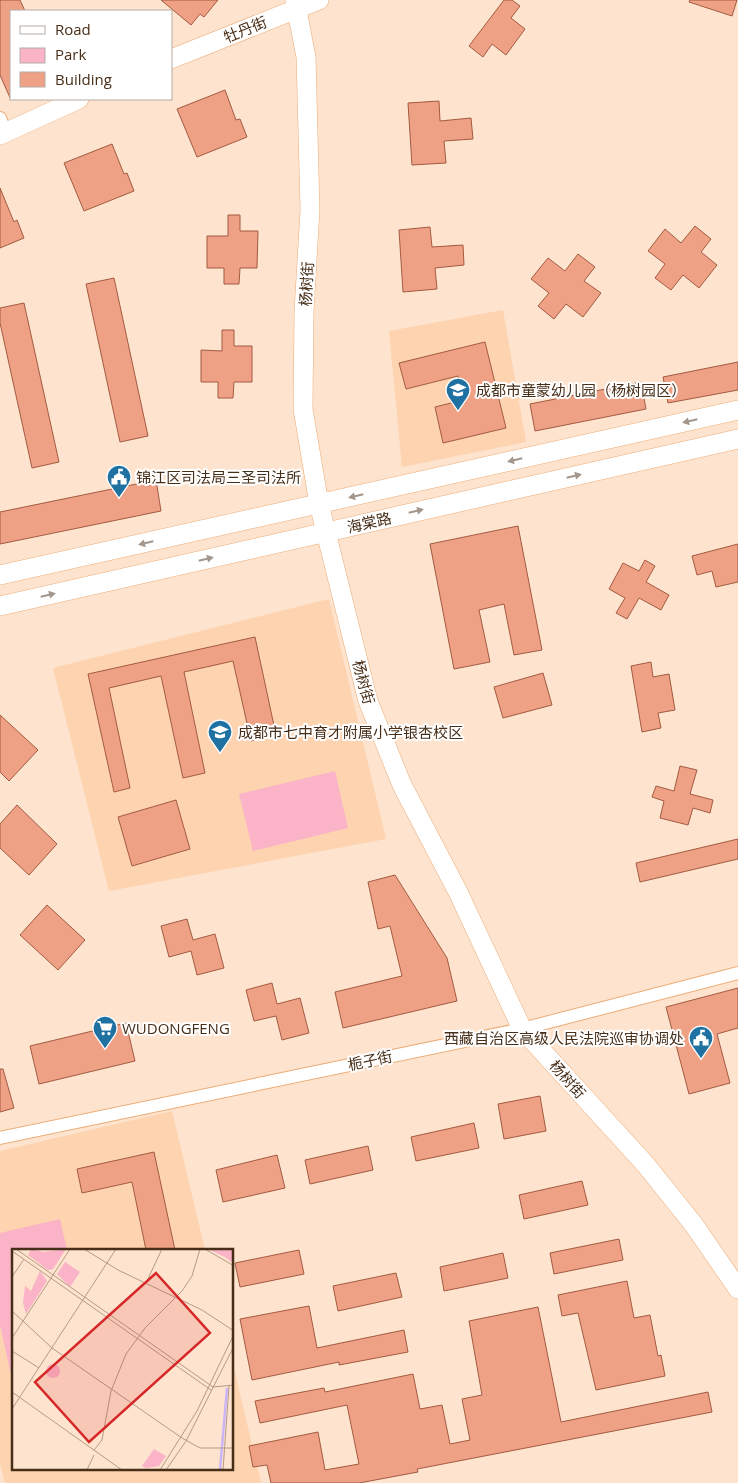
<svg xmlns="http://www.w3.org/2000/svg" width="738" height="1483" font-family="'Open Sans','Noto Sans SC',sans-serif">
<rect width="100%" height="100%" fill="#fee3ce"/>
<!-- built -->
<g fill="#fed3b0">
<polygon points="503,310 526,442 402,467 389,331"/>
<polygon points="329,599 386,839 109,891 53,668"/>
<polygon points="172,1111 205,1250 14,1250 14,1469 232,1469 233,1364 261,1483 5,1483 0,1463 0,1151"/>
</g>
<!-- green -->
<g fill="#fab3c7">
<polygon points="335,771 348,828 253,851 239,794"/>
<polygon points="60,1219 67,1250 14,1250 12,1379 0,1325 0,1233"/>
</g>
<!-- building -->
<g fill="#efa185" stroke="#a25b41">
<polygon points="0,0 20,0 25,11 11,11 11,100 0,75"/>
<polygon points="161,0 218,0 204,17 200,14 191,25"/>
<polygon points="504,0 512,0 520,6 511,18 525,29 506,55 492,44 483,57 469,46"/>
<polygon points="690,0 737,0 732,16 689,2"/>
<polygon points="225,90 236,120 240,119 247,137 197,157 177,109"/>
<polygon points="439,101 440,121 471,118 473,139 444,141 446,163 412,165 408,103"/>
<polygon points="112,144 124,174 127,173 134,191 84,211 64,163"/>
<polygon points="0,188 14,222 17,220 24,238 0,248"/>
<polygon points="228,215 240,215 240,231 258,231 257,268 240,268 239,284 224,284 224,268 207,268 207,236 228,236"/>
<polygon points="695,226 711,239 701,252 717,265 699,288 683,275 671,290 655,278 665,264 648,251 665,229 681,243"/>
<polygon points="430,227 432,247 463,245 464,265 435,268 437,289 403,292 399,230"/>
<polygon points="578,254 595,267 584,281 601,293 583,317 566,304 554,319 538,306 549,293 531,279 548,258 565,271"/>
<polygon points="114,278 148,436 120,442 86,284"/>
<polygon points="24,303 59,462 32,468 0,323 0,308"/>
<polygon points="222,330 234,330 234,346 252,346 252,382 234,382 233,398 218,398 218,382 201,382 201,350 222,351"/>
<polygon points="485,342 506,428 443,443 435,407 463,400 458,376 406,389 399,363"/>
<polygon points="738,362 738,390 668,403 663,377"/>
<polygon points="641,382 646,409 535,431 530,404"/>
<polygon points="156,480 161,511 0,544 0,512"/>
<polygon points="518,526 542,650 514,655 504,604 479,610 490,662 454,669 430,544"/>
<polygon points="738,544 738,582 716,587 712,571 697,575 692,556"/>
<polygon points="645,560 655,566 646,582 669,595 661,610 639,598 627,619 616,613 625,598 609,589 623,563 639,571"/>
<polygon points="255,637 276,735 251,741 233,661 184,672 205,773 183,778 161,676 109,688 130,788 114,792 88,674"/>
<polygon points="651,662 653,677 669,674 675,710 658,713 661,728 642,732 631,666"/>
<polygon points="543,673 552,705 503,718 494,687"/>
<polygon points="0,715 38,750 9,781 0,772"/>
<polygon points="680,766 697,770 690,794 713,800 710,813 693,808 688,825 660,818 664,801 652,797 656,786 674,791"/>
<polygon points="176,800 190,849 132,866 118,817"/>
<polygon points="17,805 57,844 29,875 0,848 0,824"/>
<polygon points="738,839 738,859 640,882 636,863"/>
<polygon points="395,875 447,958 457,1001 343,1028 335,992 402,976 390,926 378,929 368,882"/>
<polygon points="47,905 85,940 58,970 20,935"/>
<polygon points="187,919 193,940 215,934 224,968 197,975 191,951 169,957 161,926"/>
<polygon points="272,983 277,1004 300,998 309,1033 282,1040 276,1016 254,1021 246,990"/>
<polygon points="738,988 738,1028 717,1034 730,1083 689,1094 666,1007"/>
<polygon points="126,1023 135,1061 39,1084 30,1046"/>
<polygon points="0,1069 3,1069 14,1108 0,1112"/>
<polygon points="540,1096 546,1131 504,1139 498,1104"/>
<polygon points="474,1123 479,1148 416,1161 411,1137"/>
<polygon points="368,1146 373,1170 310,1184 305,1160"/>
<polygon points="154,1152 175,1250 146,1250 132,1182 82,1193 77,1169"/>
<polygon points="277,1155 285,1188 223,1202 216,1170"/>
<polygon points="582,1181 588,1205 524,1219 519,1195"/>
<polygon points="619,1239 623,1260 554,1274 550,1253"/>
<polygon points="299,1250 304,1274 240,1287 235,1263"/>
<polygon points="503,1253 508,1278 444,1291 440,1267"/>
<polygon points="396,1273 402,1297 338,1311 333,1286"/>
<polygon points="627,1281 634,1318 650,1315 658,1356 661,1355 665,1376 596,1390 578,1313 562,1316 558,1295"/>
<polygon points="309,1306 317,1348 404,1330 408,1352 339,1365 339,1362 252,1380 240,1319"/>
<polygon points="538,1307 561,1422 708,1392 712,1412 417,1469 418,1472 359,1483 271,1483 267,1465 253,1467 249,1446 318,1432 325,1470 359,1464 347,1405 260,1423 255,1401 324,1388 325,1392 413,1374 420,1409 442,1405 450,1444 470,1440 462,1399 482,1395 469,1321"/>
</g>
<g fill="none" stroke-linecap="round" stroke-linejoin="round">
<defs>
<g id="street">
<polyline points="0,118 6,132"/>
<polyline points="0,1138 522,1029 738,973"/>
</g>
<g id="secondary">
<polyline points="295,0 306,57 310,210 304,311 303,409 319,504 368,701 402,785 458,892 522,1029 646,1165 694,1225 738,1289"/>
<polyline points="171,59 319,0"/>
<polyline points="0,135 79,99"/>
<polyline points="0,575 738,410"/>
<polyline points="0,606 738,439"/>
</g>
</defs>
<!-- street casing -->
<use href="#street" stroke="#ecad78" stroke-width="14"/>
<!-- secondary casing -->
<use href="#secondary" stroke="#ecad78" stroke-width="20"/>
<!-- street -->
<use href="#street" stroke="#fff" stroke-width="12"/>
<!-- secondary -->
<use href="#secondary" stroke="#fff" stroke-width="19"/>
</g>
<!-- one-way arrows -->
<defs><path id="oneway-solid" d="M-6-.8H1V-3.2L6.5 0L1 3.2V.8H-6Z" transform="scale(1.25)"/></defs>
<g fill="#a3968c">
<use href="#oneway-solid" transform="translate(690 421) rotate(167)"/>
<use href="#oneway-solid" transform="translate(515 460) rotate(167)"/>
<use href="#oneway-solid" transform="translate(574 476) rotate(-13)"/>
<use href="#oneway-solid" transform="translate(356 496) rotate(167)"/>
<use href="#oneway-solid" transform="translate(416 511) rotate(-13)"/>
<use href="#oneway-solid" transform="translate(146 543) rotate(167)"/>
<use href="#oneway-solid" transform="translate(206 559) rotate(-13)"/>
<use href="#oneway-solid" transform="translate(48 595) rotate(-13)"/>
</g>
<!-- icons -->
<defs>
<symbol id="school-pin" viewBox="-11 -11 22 30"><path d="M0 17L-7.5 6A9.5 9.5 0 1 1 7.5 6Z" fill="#1f71a2" stroke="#fff"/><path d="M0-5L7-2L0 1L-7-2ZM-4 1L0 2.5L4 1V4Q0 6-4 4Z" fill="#fff"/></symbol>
<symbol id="civic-pin" viewBox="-11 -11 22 30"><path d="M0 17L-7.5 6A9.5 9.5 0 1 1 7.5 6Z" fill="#1f71a2" stroke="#fff"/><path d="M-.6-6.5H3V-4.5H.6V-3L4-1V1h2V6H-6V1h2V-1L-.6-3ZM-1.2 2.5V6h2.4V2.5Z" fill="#fff"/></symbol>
<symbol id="supermarket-pin" viewBox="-11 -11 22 30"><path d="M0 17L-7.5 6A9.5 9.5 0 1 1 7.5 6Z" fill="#1f71a2" stroke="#fff"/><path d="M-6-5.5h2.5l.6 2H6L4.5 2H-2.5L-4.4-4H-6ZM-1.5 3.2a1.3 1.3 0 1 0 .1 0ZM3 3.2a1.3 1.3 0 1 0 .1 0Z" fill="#fff"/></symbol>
</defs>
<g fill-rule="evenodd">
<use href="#school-pin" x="444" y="376" width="28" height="38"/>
<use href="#civic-pin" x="105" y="463" width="28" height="38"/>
<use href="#school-pin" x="206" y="718" width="28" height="38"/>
<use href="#supermarket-pin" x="91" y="1014" width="28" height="38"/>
<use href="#civic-pin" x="687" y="1024" width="28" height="38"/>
</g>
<g text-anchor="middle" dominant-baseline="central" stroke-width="4" stroke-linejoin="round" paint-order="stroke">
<!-- street labels -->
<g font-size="15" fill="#472e18" stroke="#fff">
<text transform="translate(245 29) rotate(-22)">牡丹街</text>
<text transform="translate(306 284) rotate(-87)">杨树街</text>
<text transform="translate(369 522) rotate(-13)">海棠路</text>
<text transform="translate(364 682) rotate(75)">杨树街</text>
<text transform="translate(370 1060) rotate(-12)">栀子街</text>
<text transform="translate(568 1079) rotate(48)">杨树街</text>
</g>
<!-- poi labels -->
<g font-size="15" fill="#472e18" stroke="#fff" text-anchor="start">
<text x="476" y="390">成都市童蒙幼儿园（杨树园区）</text>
<text x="136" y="477">锦江区司法局三圣司法所</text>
<text x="238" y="732">成都市七中育才附属小学银杏校区</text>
<text x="122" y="1028">WUDONGFENG</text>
<text x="684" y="1038" text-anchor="end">西藏自治区高级人民法院巡审协调处</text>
</g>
</g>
<!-- overview -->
<g transform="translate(12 1249)">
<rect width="221" height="221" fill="#fee3ce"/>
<path d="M19 0 32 3 54 0 41 20 36 21 16 6ZM196 0H221V14L213 8ZM53 13 68 23 58 38 45 25ZM28 22 35 32 14 65 11 54 13 37 19 42ZM34 122a7 7 0 1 1 14 0a7 7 0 1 1-14 0ZM142 200 154 207 147 217 134 219 130 217Z" fill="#fab3c7"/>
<path fill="none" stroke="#ccb4f9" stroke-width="2.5" d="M208 221 215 139"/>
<path fill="none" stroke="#b59b85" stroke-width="1" d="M4 0 201 138M72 0 106 21 190 61 222 82M193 0 222 17M0 2 199 141M0 28 12 10M134 34 150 0M0 62 40 99 170 189 188 199H222M0 89 58 0M0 102 27 119M201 138 222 136M0 143 110 221M0 160 104 0M82 201 90 191 99 142 114 105 133 79 170 42 180 27 188 0M75 221 82 206M148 221 185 162 222 85M154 221 174 192 222 97M211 221 217 137"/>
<path fill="#d62828" fill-opacity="0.15" stroke="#d62828" stroke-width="2.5" d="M144 24 198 84 77 193 23 133Z"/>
<rect width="221" height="221" fill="none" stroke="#472e18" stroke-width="2.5"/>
</g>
<!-- legend -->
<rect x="10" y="10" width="162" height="90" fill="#ffffff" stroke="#b5aba3"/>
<rect x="20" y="26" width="25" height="8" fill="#ffffff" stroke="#b5aba3"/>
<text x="55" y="35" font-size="15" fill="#472e18">Road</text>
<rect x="20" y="48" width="25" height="15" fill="#fab3c7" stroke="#b5aba3"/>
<text x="55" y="60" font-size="15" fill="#472e18">Park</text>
<rect x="20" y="72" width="25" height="15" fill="#efa185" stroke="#b5aba3"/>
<text x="55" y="85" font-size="15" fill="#472e18">Building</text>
</svg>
